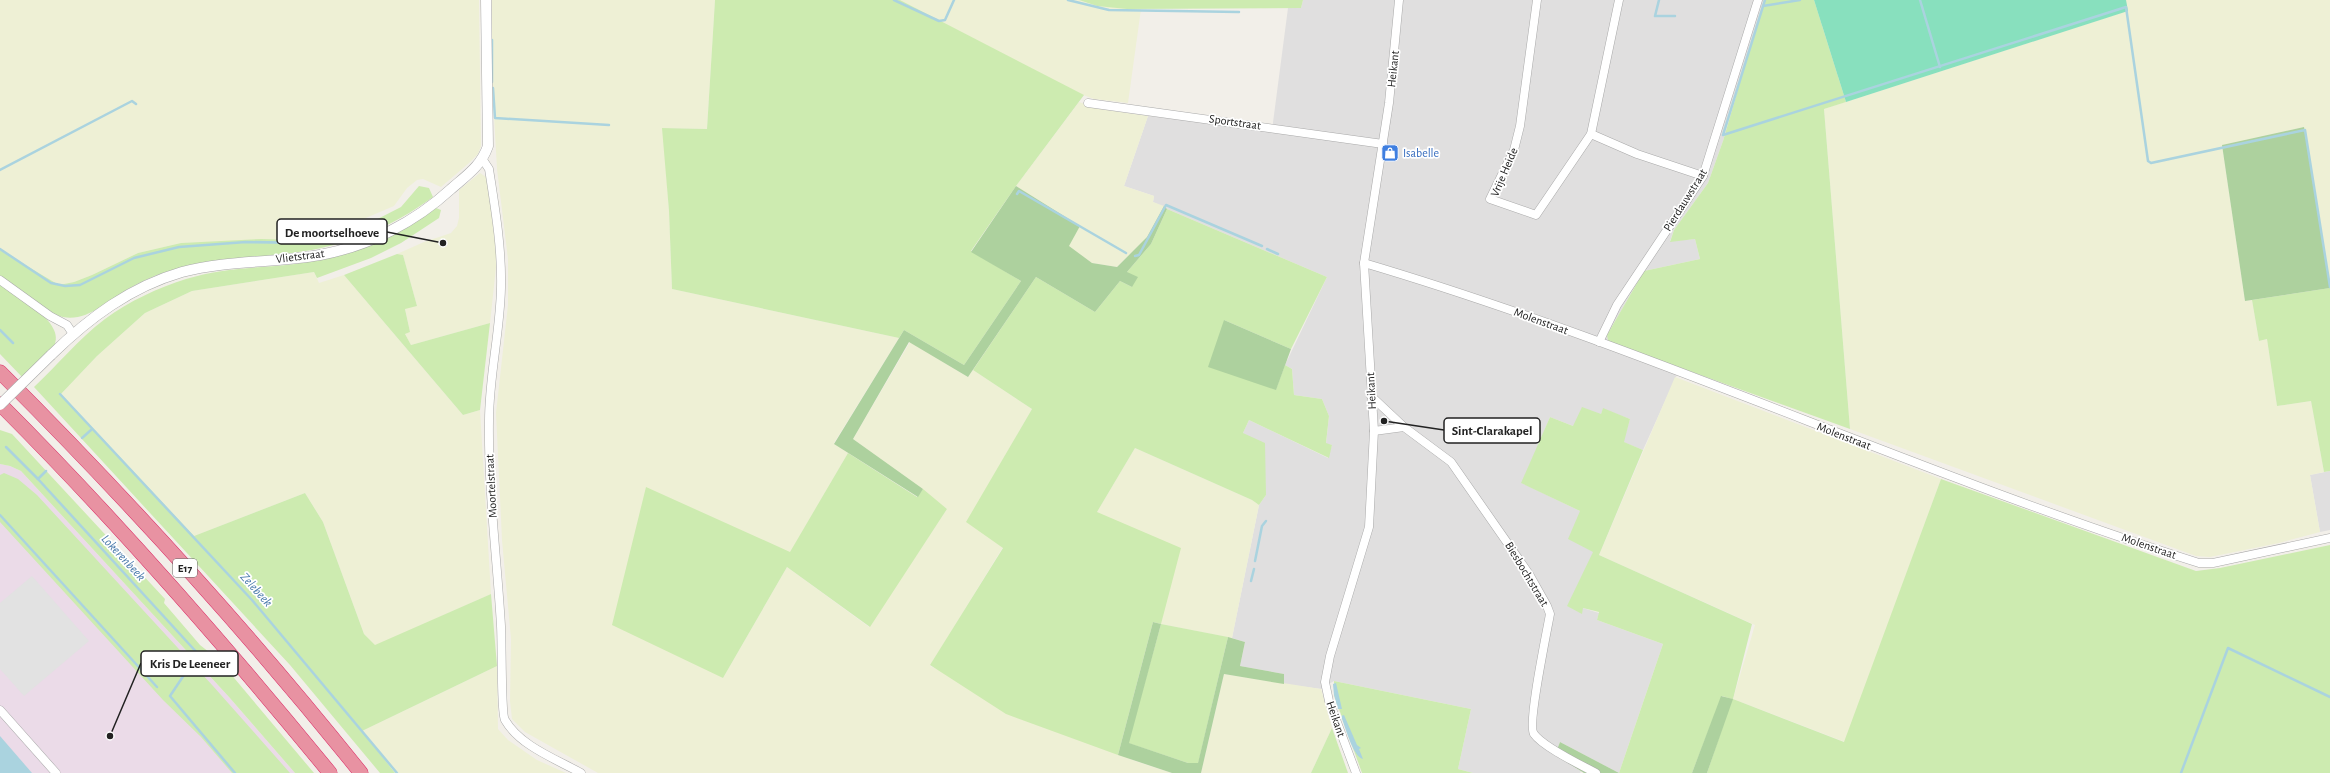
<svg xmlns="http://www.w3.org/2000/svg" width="2330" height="773" font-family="'Alegreya Sans',sans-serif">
<rect width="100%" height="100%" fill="#f2efe9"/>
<!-- residential -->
<g fill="#e0dfdf">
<polygon points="1303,0 1764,0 1723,141 1708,183 1674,230 1670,241 1695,239 1700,259 1644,271 1607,335 1680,368 1643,450 1623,442 1630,419 1603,409 1601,414 1573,426 1550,417 1522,483 1580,511 1593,552 1582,614 1583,608 1599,613 1597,620 1663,644 1619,773 1560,742 1555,755 1581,771 1580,773 1473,773 1458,769 1471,709 1334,681 1321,689 1284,684 1284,674 1240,666 1245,642 1232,638 1259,505 1266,495 1243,433 1249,420 1328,458 1332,445 1326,444 1329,416 1322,399 1294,395 1292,369 1285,365 1327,277 1167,209 1153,202 1154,196 1124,186 1148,116 1272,130 1288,8 1301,8"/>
<polygon points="2330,471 2330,530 2320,532 2310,475"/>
</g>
<!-- industrial -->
<polygon fill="#ebdbe8" points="0,464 10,466 21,471 229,697 295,773 0,773"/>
<!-- farmland -->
<g fill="#eef0d5">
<polygon points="0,0 479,0 481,146 478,154 469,163 441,187 423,179 417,180 407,188 394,206 347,226 324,232 281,233 281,239 181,243 138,253 92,275 74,282 59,285 0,250"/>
<polygon points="492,0 715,0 707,129 663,128 669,211 672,289 899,338 834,443 848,453 790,553 646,488 723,678 787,567 869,627 947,509 853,439 910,342 968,377 973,370 1032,409 967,522 1003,547 930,666 1135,761 1172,773 598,773 525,732 512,719 510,701 511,639 502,540 496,413 508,305 508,259 497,169 492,80"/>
<polygon points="900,0 1079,0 1097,6 1141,9 1128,103 1094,99 1078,93"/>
<polygon points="2126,0 2330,0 2330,284 2304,127 2222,145 2245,301 2252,300 2259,341 2267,339 2277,406 2311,401 2324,472 2310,475 2320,532 2279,543 2210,557 2196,556 1850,429 1824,109 2127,11"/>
<polygon points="1079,102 1100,109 1148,116 1124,186 1154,196 1153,202 1164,206 1147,237 1117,267 1092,263 1068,246 1080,226 1016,186"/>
<polygon points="480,173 486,177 488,184 497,258 490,323 411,345 405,334 410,332 405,308 417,306 403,255 397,254 424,242 451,233 457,226 459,218 459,190"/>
<polygon points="314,272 319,283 344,275 463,415 480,410 491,594 375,646 364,634 323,522 305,493 194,536 61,394 97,356 145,313 192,291"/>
<polygon points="1675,377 1941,479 1845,742 1733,699 1755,625 1599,555"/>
<polygon points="1135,448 1252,500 1259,505 1232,638 1161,624 1097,512"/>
<polygon points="497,666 498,729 508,740 537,760 566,773 395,773 362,731"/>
<polygon points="1224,674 1321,689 1332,728 1311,773 1201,773"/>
</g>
<!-- grass -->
<g fill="#cdebb0">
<polygon points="715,0 900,0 1084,95 1016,186 971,251 1021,281 964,365 904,330 899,338 672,289 669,211 662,128 707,129"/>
<polygon points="1079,0 1303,0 1301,8 1127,9 1097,6"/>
<polygon points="1764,0 1814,0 1846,102 1824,109 1850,429 1612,343 1608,340 1607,335 1644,271 1700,259 1695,239 1670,242 1674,230 1708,183 1723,141"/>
<path d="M419 186 429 188 433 197C389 229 346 246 292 253 250 259 207 259 166 272 153 276 140 282 128 289 109 300 87 322 63 317 44 313 16 288 0 276V250L59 285 74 282 92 275 138 253 181 243 261 239 304 240 340 234 362 227 401 207Z"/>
<path d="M436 208 441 210 439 218 401 243 371 258 317 278 314 272 192 291 145 313 97 356 61 394 194 536 305 493 323 522 364 634 375 645 491 594 497 666 362 731 395 773H380L290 665 34 387C58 365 77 340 105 319 129 301 158 288 186 279 215 270 247 268 276 266 335 261 389 244 436 208Z"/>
<polygon points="1167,209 1327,277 1291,349 1224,320 1276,389 1285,365 1292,369 1294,395 1322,399 1329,416 1326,443 1332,445 1329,458 1249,420 1243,433 1265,443 1266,495 1259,505 1252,500 1135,448 1097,512 1181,548 1161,624 1228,637 1198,764 1188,763 1128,743 1161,624 1153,622 1118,755 1006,714 930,665 1003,548 966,522 1032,409 973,370 1036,277 1095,312 1120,281 1132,287 1127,272 1151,244"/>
<polygon points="397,254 403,255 417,306 405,309 410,332 405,334 411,345 490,323 480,410 463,415 344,275"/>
<path d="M0 283C15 295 64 321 55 344 49 357 33 368 23 378L0 354Z"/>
<polygon points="2330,288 2330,471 2324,472 2311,401 2277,406 2267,339 2259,341 2252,300"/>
<polygon points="1582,407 1601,414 1603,408 1630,419 1624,442 1643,450 1599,555 1752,624 1733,699 1844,742 1941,479 2196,571 2220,568 2330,545 2330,773 1707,773 1732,699 1722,696 1692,773 1619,773 1663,644 1597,620 1599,612 1583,608 1582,614 1567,606 1593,552 1568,539 1580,511 1521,483 1550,417 1573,426"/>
<polygon points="0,430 12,434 165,599 164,603 200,645 219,660 314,773 295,773 229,697 21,471 10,466 0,464"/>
<polygon points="848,453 917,497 923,489 947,509 870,627 787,567 723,678 612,625 646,487 790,552"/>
<polygon points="4,473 18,479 37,495 213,686 290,773 232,773 201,737 163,700 0,522 0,475"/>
<polygon points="1334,681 1471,709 1458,769 1473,773 1362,773 1334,695"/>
<polygon points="1332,728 1348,773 1311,773"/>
</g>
<!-- forest -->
<g fill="#add19e">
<polygon points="2304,127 2330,288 2245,301 2222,145"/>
<polygon points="1016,186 1080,226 1069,246 1092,263 1117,267 1147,237 1164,206 1167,209 1151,244 1127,272 1138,277 1132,287 1120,281 1095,312 1036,277 968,377 909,342 853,439 923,489 918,497 834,444 904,330 964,365 1021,281 971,252"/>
<polygon points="1224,320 1291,349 1276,390 1208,367"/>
<polygon points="1153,622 1161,624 1129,743 1188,763 1198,763 1228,637 1245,642 1240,666 1284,674 1284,684 1224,674 1201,773 1172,773 1118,755"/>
<polygon points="1721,696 1733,699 1707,773 1692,773"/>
<polygon points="1560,742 1619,773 1584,773 1555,755"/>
</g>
<!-- pitch -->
<polygon fill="#88e0be" points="1814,0 2126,0 2128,11 1846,102"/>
<!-- parking -->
<polygon fill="#e2e2e2" points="32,576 89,641 24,696 0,669 0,603"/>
<!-- water -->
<g fill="#aad3df">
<polygon points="1336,683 1342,709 1338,709 1334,695 1333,684"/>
<path d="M1344 715 1357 745 1361 748 1359 749 1363 759C1353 757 1345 726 1341 716Z"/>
<polygon points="0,736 32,773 0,773"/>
</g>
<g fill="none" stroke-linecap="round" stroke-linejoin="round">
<!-- stream -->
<g stroke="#aad3df" stroke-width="2.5">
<polyline points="894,0 939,21 945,20 954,0"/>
<polyline points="1068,0 1109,10 1239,12"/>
<polyline points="1659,0 1655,16 1675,16"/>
<polyline points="1765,0 1723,135 2126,7 2148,161 2151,163 2305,130 2330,287"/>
<polyline points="1920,0 1940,67"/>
<polyline points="1763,6 1800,0"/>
<polyline points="492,40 492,82"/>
<polyline points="493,88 495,118 609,125"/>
<polyline points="0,170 132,101 136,104"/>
<polyline points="1017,194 1019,191 1126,253"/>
<polyline points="0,249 51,283 65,286 80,285 134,258 179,247 246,242 310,243 319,241"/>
<polyline points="1267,249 1278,254"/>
<polyline points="1135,256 1139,255 1166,205 1262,246"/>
<polyline points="0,330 13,343"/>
<polyline points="60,394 252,600 397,773"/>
<polyline points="82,438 91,430"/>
<polyline points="6,447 38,479"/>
<polyline points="46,471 38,479 200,656 197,659"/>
<polyline points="0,515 157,687"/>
<polyline points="1255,561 1262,526 1266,521"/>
<polyline points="1251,581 1254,569"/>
<polyline points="190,666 170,696 235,773"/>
<polyline points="2181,773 2228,648 2330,697"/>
</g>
<defs>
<g id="minor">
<polyline points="1537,0 1520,126 1514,150 1490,199 1536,215 1591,134 1619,0"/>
<polyline points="1088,103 1383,144"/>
<polyline points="1591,134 1637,154 1703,176"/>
<path d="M483 160 489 169C495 208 502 248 501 288 500 333 489 376 489 421 488 490 497 558 501 626 502 640 501 714 505 720 520 746 556 759 581 773"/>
<path d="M1364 263C1648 347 1917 474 2199 563H2213L2330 538"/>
<polyline points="0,280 50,316 67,325 73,334"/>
<polyline points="1599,342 1617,305 1703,176 1758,0"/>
<polyline points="1371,396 1404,427"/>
<path d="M1374 431 1404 427 1451 462 1529 574 1547 606 1550 614C1547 631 1527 726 1534 734 1543 747 1581 765 1596 773"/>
<polyline points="0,710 56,773"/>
<polyline points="1356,773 1329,701 1325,682 1330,656 1369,527 1374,431 1364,263 1389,103 1399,0"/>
</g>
<path id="tertiary" d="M51 355C89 318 130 287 182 272 227 260 275 263 320 255 369 246 415 222 451 189 467 175 481 166 488 146L486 0"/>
<g id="motorway">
<path d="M0 372C127 499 249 633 361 773"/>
<path d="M0 404C117 521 226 646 330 773"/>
</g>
</defs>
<!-- minor casing -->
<use href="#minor" stroke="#a9a9a9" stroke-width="9"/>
<!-- tertiary casing -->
<use href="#tertiary" stroke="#a9a9a9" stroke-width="11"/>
<!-- motorway casing -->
<use href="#motorway" stroke="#dc2a67" stroke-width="15"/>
<!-- minor -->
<use href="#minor" stroke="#fff" stroke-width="8"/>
<!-- tertiary -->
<use href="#tertiary" stroke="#fff" stroke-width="10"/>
<!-- motorway -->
<use href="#motorway" stroke="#e892a2" stroke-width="14"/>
<defs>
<polyline id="tertiary-bridge" points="0,405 51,355"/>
</defs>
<!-- tertiary-bridge casing -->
<use href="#tertiary-bridge" stroke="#a9a9a9" stroke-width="11" stroke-linecap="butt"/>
<!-- tertiary-bridge -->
<use href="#tertiary-bridge" stroke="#fff" stroke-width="10"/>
</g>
<!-- icons -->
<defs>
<symbol id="shop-square" viewBox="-11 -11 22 22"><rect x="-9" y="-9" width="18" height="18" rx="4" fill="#3f7fe0" stroke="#fff"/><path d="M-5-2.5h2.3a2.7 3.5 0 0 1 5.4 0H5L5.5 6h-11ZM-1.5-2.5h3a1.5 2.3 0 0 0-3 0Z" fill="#fff"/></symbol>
</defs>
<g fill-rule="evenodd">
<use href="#shop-square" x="1380" y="143" width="20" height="20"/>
</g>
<g text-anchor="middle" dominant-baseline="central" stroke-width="3.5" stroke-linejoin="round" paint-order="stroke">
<!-- shield labels -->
<rect fill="#fff" stroke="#646464" stroke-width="1" x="173" y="559" width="24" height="18" rx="3"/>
<g font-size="11" font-weight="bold" fill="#222">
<text x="185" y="568">E17</text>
</g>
<!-- street labels -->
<g font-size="12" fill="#222" stroke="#fff">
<text transform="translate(1393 69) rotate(-84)">Heikant</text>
<text transform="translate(1235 122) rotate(8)">Sportstraat</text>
<text transform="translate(1504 172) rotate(-67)">Vrije Heide</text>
<text transform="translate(1685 200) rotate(-58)">Pierdauwstraat</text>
<text transform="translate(300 256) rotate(-7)">Vlietstraat</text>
<text transform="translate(1541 321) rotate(20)">Molenstraat</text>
<text transform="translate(1371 391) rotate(-93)">Heikant</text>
<text transform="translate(1844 436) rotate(21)">Molenstraat</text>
<text transform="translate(491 486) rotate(-93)">Moortelstraat</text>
<text transform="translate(2149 546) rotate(19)">Molenstraat</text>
<text transform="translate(1527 574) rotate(59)">Biesbochtstraat</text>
<text transform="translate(1336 719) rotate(71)">Heikant</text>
</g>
<!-- shop labels -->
<g font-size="12" fill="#366cbe" stroke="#fff" text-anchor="start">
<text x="1403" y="153">Isabelle</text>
</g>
<!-- water labels -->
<g font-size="13" font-style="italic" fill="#4a7aab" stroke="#fff">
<text transform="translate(123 558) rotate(47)">Lokerenbeek</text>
<text transform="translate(256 590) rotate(48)">Zelebeek</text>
</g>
</g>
<!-- callouts -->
<path fill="none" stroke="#222" stroke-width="1.5" d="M443 243L387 232M1384 421L1444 430M110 736L141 663"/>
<g fill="#222" stroke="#fff" stroke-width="1.5">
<circle cx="443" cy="243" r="4"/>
<circle cx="1384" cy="421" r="4"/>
<circle cx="110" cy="736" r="4"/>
</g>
<g fill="#fff" stroke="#222" stroke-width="1.5">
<rect x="277" y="219" width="110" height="25" rx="4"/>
<rect x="1444" y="418" width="96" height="25" rx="4"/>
<rect x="141" y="651" width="97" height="25" rx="4"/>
</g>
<g font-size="13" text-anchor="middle" font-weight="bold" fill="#222">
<text x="332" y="237">De moortselhoeve</text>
<text x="1492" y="435">Sint-Clarakapel</text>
<text x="190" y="668">Kris De Leeneer</text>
</g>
</svg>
